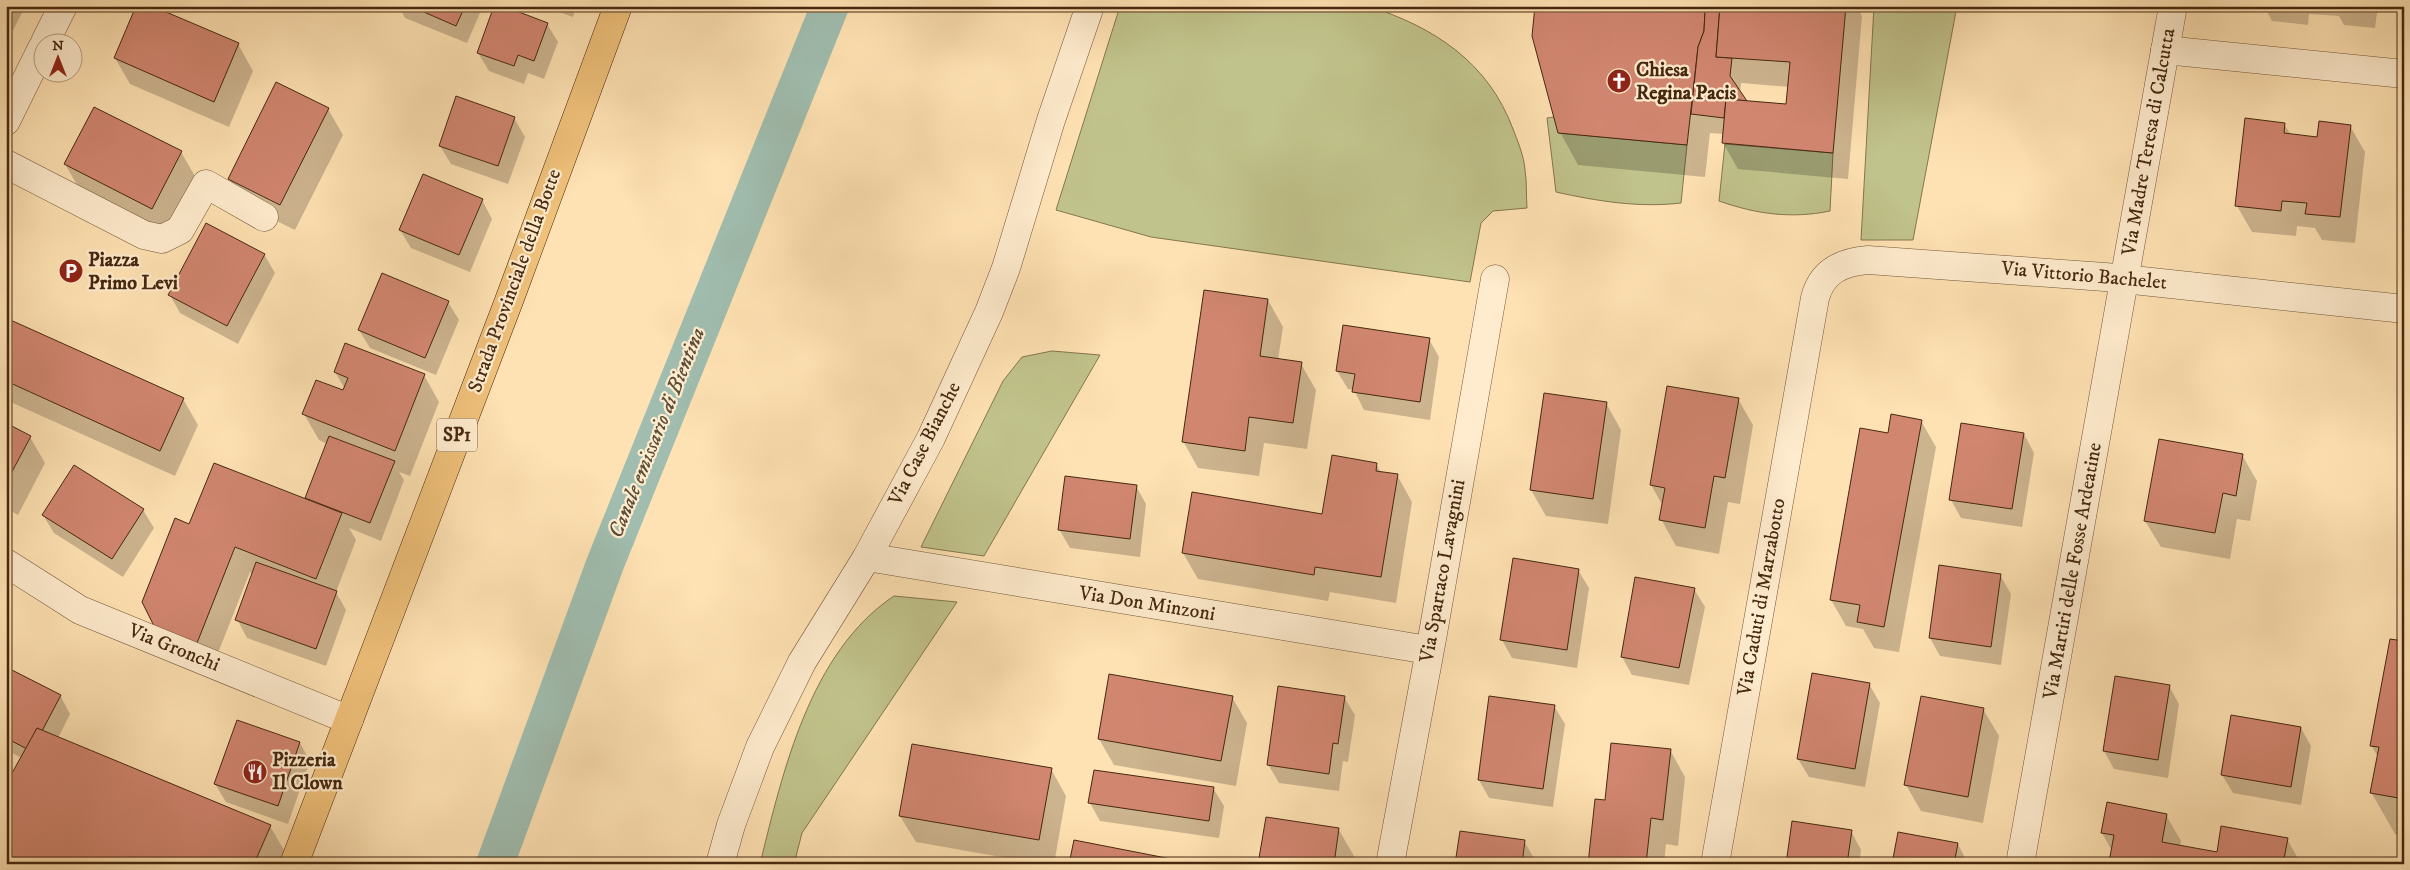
<svg xmlns="http://www.w3.org/2000/svg" width="2410" height="870" font-family="'IM FELL DW Pica',serif">
<rect width="100%" height="100%" fill="#ffe2b3"/>
<filter id="stains"><feTurbulence type="fractalNoise" baseFrequency=".004" numOctaves="4"/><feColorMatrix values="0 0 0 0 .2 0 0 0 0 .09 0 0 0 0 .02 0 0 0 .5 -.17"/></filter>
<radialGradient id="worn" r=".72"><stop offset=".6" stop-color="#630" stop-opacity="0"/><stop offset="1" stop-color="#630" stop-opacity=".3"/></radialGradient>
<!-- green -->
<g fill="#c1c38c" stroke="#84764e">
<path d="M1120 6H1368C1434 27 1488 62 1513 129 1518 142 1524 156 1525 170 1527 182 1526 195 1527 208L1493 211 1481 223 1470 282 1151 237 1056 210Z"/>
<polygon points="1874,6 1957,6 1913,240 1861,240"/>
<path d="M1554 117 1559 133 1687 145 1681 203C1638 208 1597 201 1556 192L1547 118Z"/>
<path d="M1725 144 1833 153 1830 211C1791 219 1756 214 1719 201Z"/>
<polygon points="1052,351 1100,355 984,556 921,547 1003,381 1022,357"/>
<path d="M894 596 957 602 802 833 794 864H760C783 771 810 652 894 596Z"/>
</g>
<!-- shadow -->
<g fill="#0003" fill-rule="evenodd">
<polygon points="6,6 20,6 23,11 6,44"/>
<polygon points="399,6 483,6 467,43 405,18"/>
<polygon points="543,6 576,6 573,17"/>
<path d="M1536 6H1856L1862 16 1848 179 1738 169 1723 143 1724 134 1710 133 1705 177 1578 165 1560 132ZM1741 83 1789 87 1787 105 1746 102 1740 93Z"/>
<polygon points="2264,6 2378,6 2375,28 2344,25 2339,16 2309,14 2308,25 2272,21"/>
<polygon points="547,24 558,42 544,79 528,73 524,84 489,71 478,53"/>
<polygon points="238,44 253,71 229,127 130,84 115,58"/>
<polygon points="328,109 343,135 295,230 244,205 229,179"/>
<polygon points="514,118 525,137 508,184 451,164 440,146"/>
<polygon points="2284,124 2291,135 2318,138 2350,126 2365,152 2355,243 2322,240 2315,228 2297,226 2296,236 2252,232 2237,206"/>
<polygon points="181,152 196,178 167,234 80,190 65,164"/>
<polygon points="482,200 492,219 470,272 411,248 400,230"/>
<polygon points="264,254 275,273 238,344 180,313 170,295"/>
<polygon points="1268,300 1283,327 1278,360 1301,364 1316,390 1307,449 1264,443 1259,476 1198,468 1183,441"/>
<polygon points="448,302 459,320 436,375 370,348 359,330"/>
<polygon points="6,320 183,399 198,425 175,476 6,400"/>
<polygon points="1429,339 1439,357 1430,420 1364,410 1354,390 1348,389 1337,371"/>
<polygon points="335,372 424,375 439,402 410,476 399,472 404,480 381,541 349,528 356,540 336,592 346,610 326,666 247,638 237,619 253,574 250,572 212,668 156,625 190,525 308,501 306,497 327,444 319,440 304,414 344,392 345,389"/>
<polygon points="1738,399 1753,425 1740,504 1728,502 1719,554 1676,546 1661,519 1663,506 1651,485"/>
<polygon points="1606,403 1621,430 1608,524 1546,516 1531,490"/>
<polygon points="1921,421 1936,447 1899,652 1874,648 1863,629 1846,626 1831,600 1889,434"/>
<polygon points="6,424 30,437 45,463 18,515 6,508"/>
<polygon points="2024,434 2034,453 2022,527 1961,518 1951,500"/>
<polygon points="2242,455 2257,481 2250,521 2237,519 2230,559 2161,547 2145,521"/>
<polygon points="1376,464 1381,473 1397,475 1412,502 1396,603 1330,592 1328,601 1198,579 1183,553 1324,515"/>
<polygon points="1136,486 1146,504 1140,557 1070,548 1059,529"/>
<polygon points="143,510 154,528 123,577 54,533 43,515"/>
<polygon points="1578,570 1589,588 1577,668 1512,658 1502,640"/>
<polygon points="2000,575 2011,594 2001,665 1940,656 1930,638"/>
<polygon points="1694,589 1705,607 1689,685 1632,675 1622,657"/>
<polygon points="2404,642 2404,836 2395,834 2371,792 2378,757 2371,745"/>
<polygon points="6,668 60,695 70,714 58,738 270,826 289,859 286,864 6,864 22,758 6,750"/>
<polygon points="1869,684 1880,703 1865,787 1809,777 1798,759"/>
<polygon points="2169,686 2179,704 2168,778 2114,769 2104,751"/>
<polygon points="1232,697 1247,723 1236,786 1114,765 1099,739"/>
<polygon points="1344,697 1355,715 1348,762 1343,761 1339,791 1279,783 1268,764"/>
<polygon points="1554,706 1565,724 1553,807 1489,798 1479,780"/>
<polygon points="1983,709 1999,736 1983,823 1921,811 1906,785"/>
<polygon points="2301,728 2311,746 2301,805 2233,793 2222,775"/>
<polygon points="300,743 310,761 288,824 226,802 215,784"/>
<polygon points="1670,750 1685,777 1678,846 1666,844 1664,864 1589,864 1606,802"/>
<polygon points="1051,769 1066,796 1054,864 1041,864 916,842 900,816"/>
<polygon points="1213,788 1224,806 1219,838 1100,821 1090,803"/>
<polygon points="2166,815 2181,841 2180,847 2218,854 2287,839 2301,864 2111,864 2112,851 2102,833"/>
<polygon points="1339,830 1354,856 1352,864 1260,864"/>
<polygon points="1851,831 1861,850 1859,864 1787,864"/>
<polygon points="1524,841 1535,860 1534,864 1456,864"/>
<polygon points="1958,844 1968,864 1894,864"/>
</g>
<g fill="none" stroke-linecap="round" stroke-linejoin="round">
<!-- canal -->
<polyline stroke="#a0bdaf" stroke-width="38" points="495,864 605,564 830,6"/>
</g>
<!-- building -->
<g fill="#d18670" stroke="#462810">
<polygon points="136,6 152,6 239,43 214,102 114,58"/>
<polygon points="410,6 465,6 456,26"/>
<polygon points="494,6 503,6 548,23 534,61 518,55 514,66 477,53"/>
<polygon points="1535,6 1700,6 1705,11 1704,31 1698,47 1687,145 1558,133 1532,36"/>
<polygon points="1700,6 1720,6 1716,57 1732,58 1730,76 1747,101 1726,99 1724,118 1691,114 1698,47 1704,31 1705,11"/>
<polygon points="1720,6 1846,6 1833,153 1722,143 1726,99 1786,104 1790,62 1716,57"/>
<polygon points="276,82 329,108 280,205 228,179"/>
<polygon points="456,96 515,117 498,166 439,146"/>
<polygon points="94,107 182,151 152,209 64,164"/>
<polygon points="2245,118 2285,123 2284,133 2317,137 2319,121 2351,125 2340,217 2305,214 2307,203 2282,201 2281,211 2235,206"/>
<polygon points="423,174 483,199 459,255 399,230"/>
<polygon points="206,223 265,254 227,326 168,295"/>
<polygon points="382,273 449,301 425,358 358,330"/>
<polygon points="1204,290 1268,299 1260,356 1302,362 1293,423 1249,417 1245,451 1182,442"/>
<polygon points="6,318 184,398 160,451 6,381"/>
<polygon points="1343,325 1430,338 1420,402 1352,392 1355,374 1336,371"/>
<polygon points="345,343 425,374 395,451 302,414 316,380 343,390 348,378 334,372"/>
<polygon points="1667,386 1739,398 1725,478 1714,476 1705,528 1659,520 1665,488 1650,485"/>
<polygon points="1544,393 1607,402 1593,499 1530,490"/>
<polygon points="1891,414 1922,420 1884,627 1857,622 1860,605 1830,600 1860,428 1888,433"/>
<polygon points="6,423 31,436 6,483"/>
<polygon points="1961,423 2024,433 2012,509 1949,500"/>
<polygon points="329,436 395,461 370,523 305,498"/>
<polygon points="2159,439 2243,454 2236,496 2223,493 2215,533 2144,521"/>
<polygon points="1332,455 1377,463 1376,471 1398,474 1381,577 1315,567 1314,575 1182,553 1192,492 1322,514"/>
<polygon points="214,463 342,513 316,579 235,547 197,643 154,626 142,602 175,518 189,524"/>
<polygon points="74,465 144,509 112,559 42,515"/>
<polygon points="1065,476 1137,485 1130,539 1058,530"/>
<polygon points="1513,558 1579,569 1567,650 1500,640"/>
<polygon points="256,562 337,591 316,649 235,620"/>
<polygon points="1939,565 2001,574 1991,647 1929,638"/>
<polygon points="1635,577 1695,588 1679,668 1621,657"/>
<polygon points="2390,639 2404,641 2404,799 2370,793 2379,747 2370,746"/>
<polygon points="6,667 61,695 42,731 37,728 27,749 6,738"/>
<polygon points="1812,673 1870,683 1855,769 1797,759"/>
<polygon points="1109,674 1233,696 1221,761 1098,739"/>
<polygon points="2115,676 2170,685 2158,760 2103,751"/>
<polygon points="1278,686 1345,696 1338,744 1333,743 1329,774 1267,765"/>
<polygon points="1489,696 1555,705 1543,789 1478,780"/>
<polygon points="1921,696 1984,708 1968,797 1904,785"/>
<polygon points="2231,715 2301,727 2291,787 2221,775"/>
<polygon points="237,720 300,742 278,806 214,784"/>
<polygon points="37,728 271,825 254,864 6,864 6,784"/>
<polygon points="1611,743 1671,749 1663,820 1651,818 1646,864 1588,864 1595,799 1605,800"/>
<polygon points="912,744 1052,768 1039,840 899,816"/>
<polygon points="1094,770 1214,787 1209,821 1088,803"/>
<polygon points="2107,802 2167,814 2162,842 2217,852 2221,826 2288,838 2283,864 2109,862 2114,835 2101,833"/>
<polygon points="1266,817 1339,828 1334,864 1258,864"/>
<polygon points="1792,821 1852,830 1847,864 1786,864"/>
<polygon points="1460,831 1525,840 1522,864 1455,864"/>
<polygon points="1898,832 1958,843 1954,864 1892,864"/>
<polygon points="1074,840 1197,864 1069,864"/>
</g>
<g fill="none" stroke-linecap="round" stroke-linejoin="round">
<defs>
<g id="minor">
<polyline points="45,42 63,6"/>
<polyline points="2165,50 2404,74"/>
<polyline points="6,121 42,48"/>
<polyline points="6,164 144,235 162,239 180,230 206,184 264,217"/>
<polyline points="867,557 1428,650"/>
<polyline points="6,563 80,610 349,720"/>
<polyline points="720,864 731,825 760,747 802,662 867,557 931,438 989,312 1006,268 1051,120 1090,6"/>
<polyline points="1390,864 1432,639 1495,279"/>
<path d="M1715 864 1815 298C1822 271 1842 262 1868 260L2105 277 2404 309"/>
<polyline points="2020,864 2173,6"/>
</g>
<polyline id="major" points="294,864 510,298 618,6"/>
</defs>
<!-- minor casing -->
<use href="#minor" stroke="#745639" stroke-width="29"/>
<!-- major casing -->
<use href="#major" stroke="#462810" stroke-width="29"/>
<!-- minor -->
<use href="#minor" stroke="#ffecce" stroke-width="28"/>
<!-- major -->
<use href="#major" stroke="#f0c17a" stroke-width="28"/>
</g>
<!-- icons -->
<defs>
<symbol id="church-disc" viewBox="-11 -11 22 22"><circle r="9.5" fill="#8f2418" stroke="#ffecce"/><path d="M-1.2-6h2.4v3.5h3.3v2.4h-3.3V6h-2.4V-.1h-3.3v-2.4h3.3Z" fill="#fff"/></symbol>
<symbol id="parking-disc" viewBox="-11 -11 22 22"><circle r="9.5" fill="#8f2418" stroke="#ffecce"/><path d="M-3.5-5.5H1a3.5 3.5 0 0 1 0 7H-1V5.5H-3.5ZM-1-3.4V-.6H.8a1.4 1.4 0 0 0 0-2.8Z" fill="#fff"/></symbol>
<symbol id="restaurant-disc" viewBox="-11 -11 22 22"><circle r="9.5" fill="#8f2418" stroke="#ffecce"/><path d="M-5-6h1v4h1v-4h1v4h1v-4h1v5L-1.5 .5V6h-2V.5L-5-1ZM5-6V6H3V1.5H1.5Q1.5-4 5-6Z" fill="#fff"/></symbol>
</defs>
<g fill-rule="evenodd">
<use href="#church-disc" x="1605" y="67" width="28" height="28"/>
<use href="#parking-disc" x="57" y="257" width="28" height="28"/>
<use href="#restaurant-disc" x="241" y="758" width="28" height="28"/>
</g>
<g text-anchor="middle" dominant-baseline="central" stroke-width="4.5" stroke-linejoin="round" paint-order="stroke">
<!-- shield labels -->
<rect fill="#ffecce" stroke="#7e6349" stroke-width="1" x="437" y="418.5" width="40" height="33" rx="4"/>
<g font-size="19" font-weight="bold" fill="#462810">
<text x="457" y="435">SP1</text>
</g>
<!-- poi labels -->
<g font-size="20" font-weight="bold" fill="#462810" stroke="#ffecce" text-anchor="start">
<text x="1636" y="70">Chiesa<tspan x="1636" dy="23">Regina Pacis</tspan></text>
<text x="88" y="260">Piazza<tspan x="88" dy="23">Primo Levi</tspan></text>
<text x="272" y="760">Pizzeria<tspan x="272" dy="23">Il Clown</tspan></text>
</g>
<!-- street labels -->
<g font-size="20" fill="#462810" stroke="#ffecce">
<text transform="translate(2149 142) rotate(-80)">Via Madre Teresa di Calcutta</text>
<text transform="translate(2084 276) rotate(5)">Via Vittorio Bachelet</text>
<text transform="translate(515 281) rotate(-70)">Strada Provinciale della Botte</text>
<text transform="translate(925 444) rotate(-63)">Via Case Bianche</text>
<text transform="translate(1443 571) rotate(-80)">Via Spartaco Lavagnini</text>
<text transform="translate(2073 571) rotate(-80)">Via Martiri delle Fosse Ardeatine</text>
<text transform="translate(1762 597) rotate(-80)">Via Caduti di Marzabotto</text>
<text transform="translate(1147 604) rotate(9)">Via Don Minzoni</text>
<text transform="translate(174 648) rotate(22)">Via Gronchi</text>
</g>
<!-- water labels -->
<g font-size="21" font-style="italic" fill="#5c4d38" stroke="#ffecce">
<text transform="translate(657 433) rotate(-68)">Canale emissario di Bientina</text>
</g>
</g>
<!-- margin -->
<rect width="2410" height="870" fill="none" stroke="#ffe2b3" stroke-width="25"/>
<rect x="8" y="8" width="2395" height="855" fill="none" stroke="#462810" stroke-width="2.5"/>
<rect x="12" y="12" width="2385" height="845" fill="none" stroke="#462810"/>
<!-- north arrow -->
<g transform="translate(58 58)"><circle r="24" fill="#ffecce" stroke="#b59e82"/>
<path d="M0-4L9 19L0 12L-9 19Z" fill="#8f2418"/>
<text y="-8" font-size="14" font-weight="bold" text-anchor="middle" fill="#462810">N</text>
</g>
<rect width="100%" height="100%" filter="url(#stains)"/>
<rect width="100%" height="100%" fill="url(#worn)"/>
</svg>
